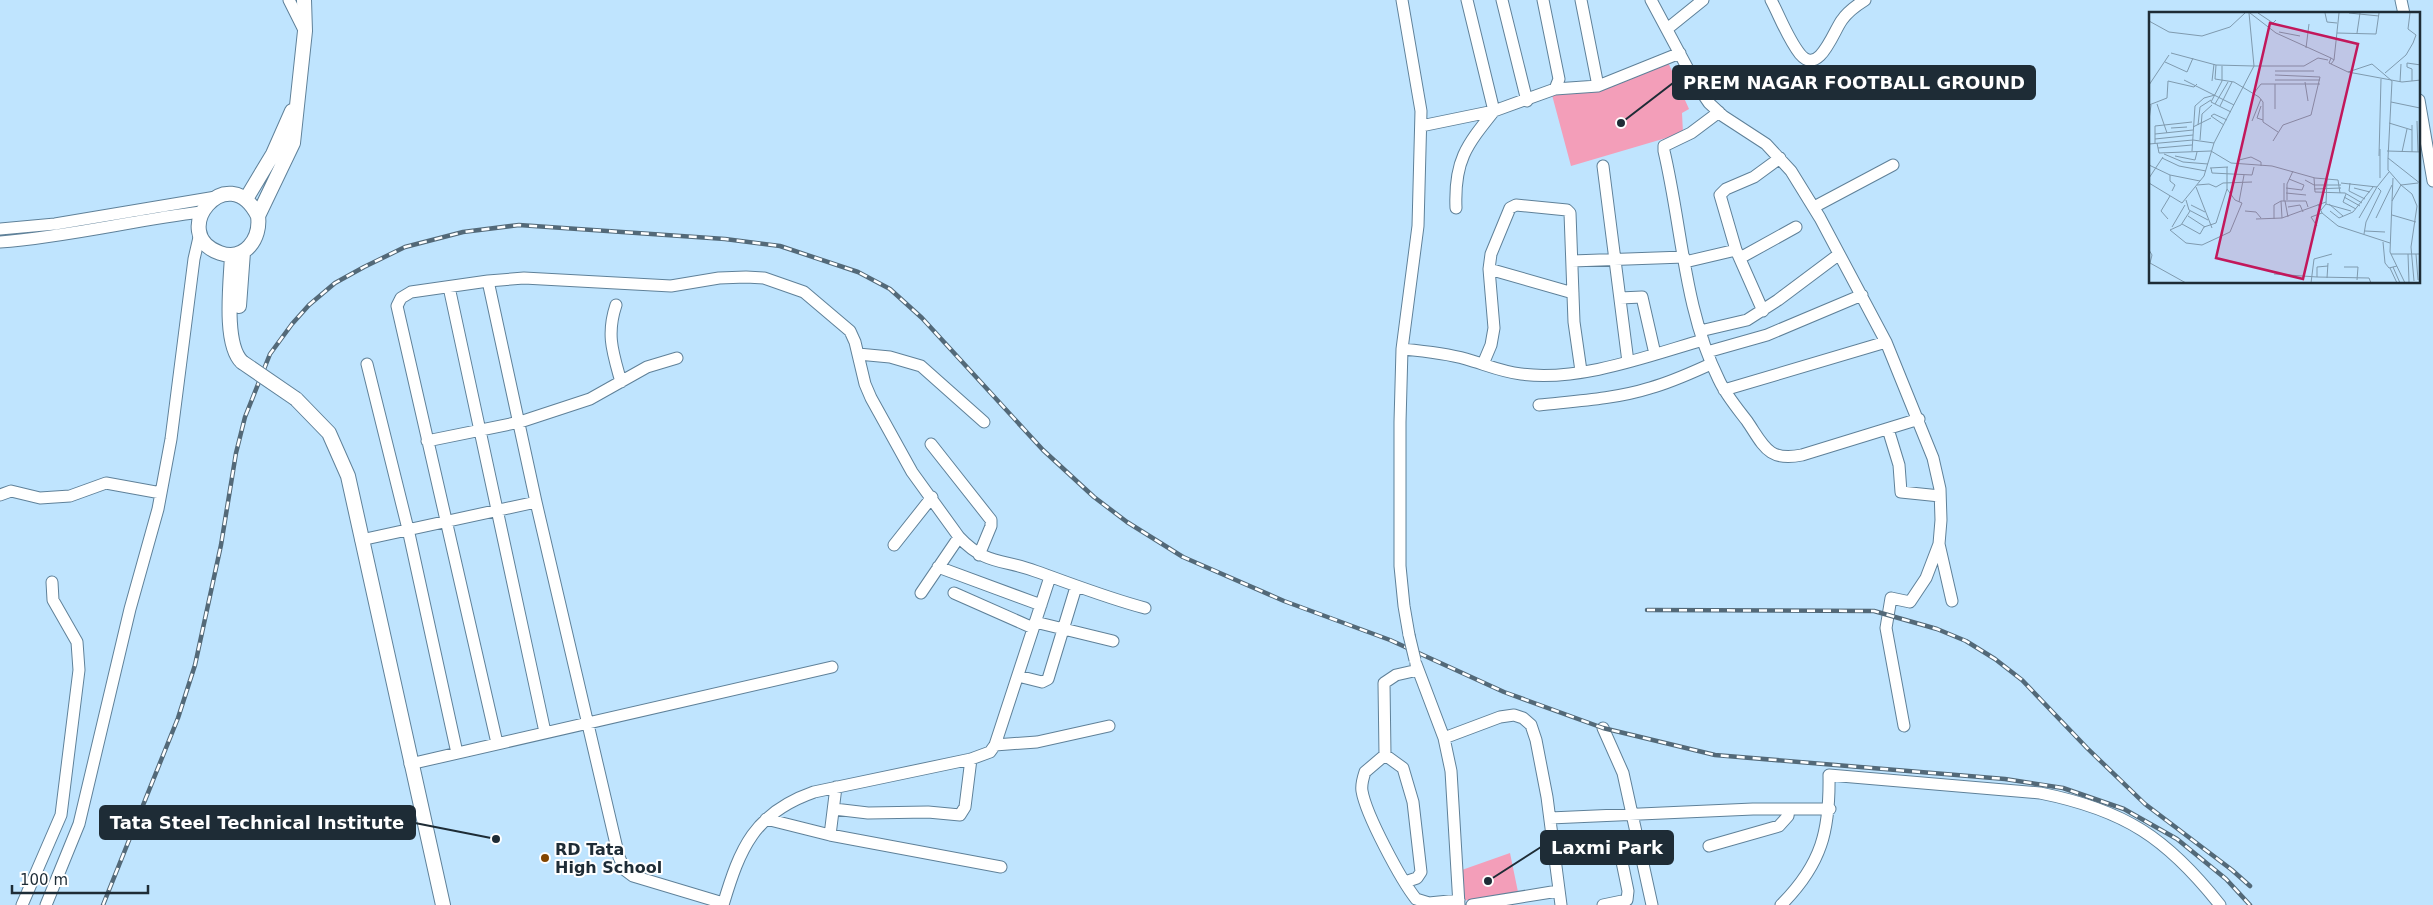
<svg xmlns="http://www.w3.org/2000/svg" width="2433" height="905" viewBox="0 0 2433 905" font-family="'DejaVu Sans',sans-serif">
<rect width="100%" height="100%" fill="#bfe4fe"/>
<path fill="#f39eb9" d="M1667 60 1689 109 1682 113 1683 133 1571 166 1552 95Z
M1510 853 1518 892 1462 901 1459 871Z"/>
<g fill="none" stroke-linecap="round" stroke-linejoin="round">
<g stroke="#5f8199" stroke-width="13">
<path id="minor" d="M289 0 304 30
M1402 0 1421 111 1418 226 1402 349 1400 422V566L1404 606 1409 635
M1502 0 1527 101
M1581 0 1598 86
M1651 0 1696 84 1709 103 1723 116 1766 144 1791 171 1820 218 1886 342 1933 458 1940 489 1941 520 1939 544 1952 601
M1771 0C1780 17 1788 39 1800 54 1819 77 1834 30 1842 20 1848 11 1857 5 1865 0
M2401 0 2404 14
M1667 29 1703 0
M1555 89 1598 86 1680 53
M2419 100 2433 181
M1719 112 1691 133 1664 146V151C1682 227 1684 310 1719 380 1726 395 1737 408 1747 421 1764 446 1768 462 1802 455L1919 419
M1421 126 1494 111 1555 89 1559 79 1543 0
M1603 166 1628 362
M1814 207 1893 165
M1456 208C1454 161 1466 146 1494 111L1467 0
M0 229 55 224 216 197
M0 242C68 237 134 220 201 212
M1740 258 1796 227
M1572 261 1684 257
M1685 262 1736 250
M1489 269 1573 293
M488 281 536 502 619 857 625 870 633 876 723 903
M449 287 545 732
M1620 298 1642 297 1655 354
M616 305C606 335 613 353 621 382
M1763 311 1736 250 1720 195 1726 189 1754 177 1780 158
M1700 331 1747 320 1778 300 1838 255
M1402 349C1423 351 1445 353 1466 359 1484 364 1502 372 1521 374 1579 382 1648 356 1703 340
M1707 352 1767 335 1862 295
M858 354 890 357 921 366 984 422
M367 364 408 529 457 753
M1483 364 1491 345 1494 328 1489 269 1491 254 1510 208 1516 205 1567 210 1570 213 1574 322 1581 371
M1724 390 1886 342
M1539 405C1576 401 1615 399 1650 388 1672 382 1691 373 1711 364
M1888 429 1899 465 1901 492 1940 496
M427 441 520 422 590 399 647 367 677 358
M931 444 991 520V526L979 555
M0 495 11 491 40 498 70 496 106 483 161 493
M361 540 536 502
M894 545 932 497
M938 567 1041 605
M921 593 959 537
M954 593 1033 628
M1035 622 1113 641
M1416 664 1444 738 1451 771 1459 905
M1418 670 1396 675 1384 683 1385 755 1365 772C1363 778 1361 785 1362 791 1366 815 1401 880 1416 899L1429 903 1459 900
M1018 676 1042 682 1048 679 1076 587
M1904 726 1886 628 1891 598 1910 602 1926 578 1939 544
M1603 728 1623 773 1652 905
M1444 738 1500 717 1514 715 1523 718 1531 725 1536 740 1547 797 1561 905
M497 743 397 306 401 298 411 292 488 281 524 278 671 286 719 278 746 277 764 278 804 292 850 331 855 342 865 384 871 398 912 472 959 537C985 565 1003 559 1035 571 1072 584 1107 598 1145 608
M995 745 1037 742 1109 726
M1385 755 1403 768 1413 802 1421 872 1417 878 1405 882
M410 764 832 667
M834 809 868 813 928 812 960 815 965 807 971 759
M1550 818 1753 809H1830
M766 819 830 835 1001 867
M830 835 836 787
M1709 846 1779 826 1788 816 1789 809
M22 905 61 815 79 670 77 642 53 600 52 582
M46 905 79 824 130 609 158 509 171 439 194 259 200 233
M723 905C740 848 754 813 814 792L971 759 990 752 995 745 1050 577
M1472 905 1558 891
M1603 905 1627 900 1628 891 1621 857 1625 853 1640 850
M1781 905C1822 864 1830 830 1829 775L2040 793C2125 810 2167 838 2220 905"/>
</g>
<g stroke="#5f8199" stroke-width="16">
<path id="tertiary" d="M246 199 273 154 292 111
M258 216C228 156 166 234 220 253 245 262 261 238 258 216L293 143 305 31 304 0
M232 255C231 281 223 344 242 362
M239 306 243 252
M296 399 329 433 348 476 443 905"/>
</g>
<use href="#minor" stroke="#fff" stroke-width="11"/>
<use href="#tertiary" stroke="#fff" stroke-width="14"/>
<g stroke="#536978" stroke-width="4.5">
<path id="rail" d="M1647 610 1874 611 1937 629 1966 641 1995 659 2022 680 2087 748 2145 804 2232 870 2250 886
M103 905 178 718 195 665 221 545 236 453 245 417 270 354 292 324 309 305 335 283 364 267 405 247 463 232 519 225 725 239 780 246 858 272 890 289 922 318 1043 450 1094 497 1127 522 1183 557 1284 601 1390 640 1504 692 1603 728 1715 755 2005 779 2063 788 2124 809 2177 839 2226 879 2250 905"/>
</g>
<use href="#rail" stroke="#fff" stroke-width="2.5" stroke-dasharray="8" stroke-linecap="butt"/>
<g stroke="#5f8199" stroke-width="13" stroke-linecap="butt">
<path id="minor-bridge" d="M1409 635 1415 660"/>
</g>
<g stroke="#5f8199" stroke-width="16" stroke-linecap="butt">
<path id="tertiary-bridge" d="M242 362 296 399"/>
</g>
<use href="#minor-bridge" stroke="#fff" stroke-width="11"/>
<use href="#tertiary-bridge" stroke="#fff" stroke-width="14"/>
</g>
<circle fill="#824500" stroke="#fff" stroke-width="2" cx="545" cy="858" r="5"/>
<g text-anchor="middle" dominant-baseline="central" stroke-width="4" stroke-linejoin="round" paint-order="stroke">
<g font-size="16" font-weight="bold" fill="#1e2c36" stroke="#fff" text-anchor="start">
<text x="555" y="849">RD Tata<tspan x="555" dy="18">High School</tspan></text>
</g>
</g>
<g transform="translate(2149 12)">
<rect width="271" height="271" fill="#bfe4fe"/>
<path fill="none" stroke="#7f9aae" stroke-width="1" d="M101 1 127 21 182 46M109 1 124 11 127 8M176 1 178 10 188 11M200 1 230 4M0 9 20 20 53 24 81 15 96 1M130 20 151 24M188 21 227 22 230 1M208 21 211 1M157 36 160 12M22 41 67 53 105 54 100 1M185 48 190 1M16 50 38 60 44 46M182 52 185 48 182 46 180 51 199 60 253 70 272 68M67 53 66 67 85 70 110 85 114 90V110L129 120M73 54V69L62 90 82 100M258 55 263 57V69M258 55V51L272 53M126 59H165M199 60 223 52 243 69 239 146 272 172M236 61 257 43 264 31 267 23 259 17 261 1M35 68 85 93M126 68H171M63 69 65 52M156 70 159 89M251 70 252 52M0 73 20 43M105 81 112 72H171M242 90 271 96M8 92 18 121M66 92 79 70M0 93 18 86 19 69 45 75 48 72M71 94 83 70M112 94 108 106 114 108M126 97V72M0 108 2 93M103 109 112 87M268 109 269 140M240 111 263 118M49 113 51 95 62 88M75 113 62 104 65 102 78 108M44 115 62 106M22 116 38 115M6 122 44 118M6 127 44 123M51 128 53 102 63 93M124 129 134 113 162 103 171 65 126 63M6 131V114L43 110M8 131 10 141 62 139 82 151 123 154 166 166 189 168 191 181M0 132 44 128 65 131 105 54H155L169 46 179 48M9 136 43 133M43 139 46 94 55 86 66 83M238 139 272 140M253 140 258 117M263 140V113M15 142 34 150 59 152M26 144 46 148 48 140M230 144 232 67M13 146 30 154 57 159M239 146V158L252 173 243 189 241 240 256 271M89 152 90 148 102 145 112 150V154M0 153 21 163 51 169M61 156 79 155M62 156 63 161 103 163 105 155M21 163V169L26 173 23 179M0 166 14 145M165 166 166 180 196 181 213 191M231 166V137M156 168 165 173H192M0 171 33 191 55 164 65 131M135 171V189M192 171 228 175 240 160M201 171 200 179 216 187M48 173 60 172 67 175 74 171 103 170M252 173 263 182 268 194 262 235 265 269M252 173 269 171M47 175 63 216M137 176 153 178 155 173 140 167M205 176 221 180M165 177 192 176M137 181 157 183M197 182 194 190 207 197M195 185 211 194M37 188 40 198 59 208M138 188V172L144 159M132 189 133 206M136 189 139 205M243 189 244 166M90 190 95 163M169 192 173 201 189 214 241 231M177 192 202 199M180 192 194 204M42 193 56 200M139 195 151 193 154 200M172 198 177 192 178 167M41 199 32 213 21 218 37 231 53 233 81 220 93 191 86 188 78 177V155M96 199 107 200 112 206M181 199 190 206 204 200 224 175M243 203 267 210M39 204 56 215M210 206 228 175M227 206 243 173M19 207 12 199 21 184M107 207 133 206 177 190M125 207V193L132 189H157L159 195M33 212 51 222 55 215 67 211 78 177M168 214 162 205 173 201M23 215 36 193M216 219 236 220M215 222 217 210 232 179 229 176M234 230 236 251 240 256 248 254M0 238 3 243 0 255M242 242H272M259 242 260 270M267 242 269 268M1 251 37 271M179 254 168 255V265L220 266 222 271M195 255H209L208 268M244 255 251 271M241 256 248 271M125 262 168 265M178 266 179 251M162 271 165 247 183 242"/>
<path fill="#c2185b" fill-opacity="0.15" stroke="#c2185b" stroke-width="2.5" d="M121 11 209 32 154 267 67 246Z"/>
<rect width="271" height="271" fill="none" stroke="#1e2c36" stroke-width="2.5"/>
</g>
<path fill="none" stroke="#1e2c36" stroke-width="2" d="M1621 123L1673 83M496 839L415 823M1488 881L1541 847"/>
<g fill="#1e2c36" stroke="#fff" stroke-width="2">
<circle cx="1621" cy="123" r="5"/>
<circle cx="496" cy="839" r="5"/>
<circle cx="1488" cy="881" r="5"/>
</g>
<g fill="#1e2c36" stroke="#1e2c36" stroke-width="2">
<rect x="1673" y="66" width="362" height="33" rx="5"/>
<rect x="100" y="806" width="315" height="33" rx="5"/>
<rect x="1541" y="831" width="132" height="33" rx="5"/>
</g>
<g font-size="18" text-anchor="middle" font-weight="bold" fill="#fff">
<text x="1854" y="89">PREM NAGAR FOOTBALL GROUND</text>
<text x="257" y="829">Tata Steel Technical Institute</text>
<text x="1607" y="854">Laxmi Park</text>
</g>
<path d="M12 885v8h136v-8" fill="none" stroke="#1e2c36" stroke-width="2.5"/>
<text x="20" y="885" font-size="15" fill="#1e2c36" stroke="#ffffff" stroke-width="4" paint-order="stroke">100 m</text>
</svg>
